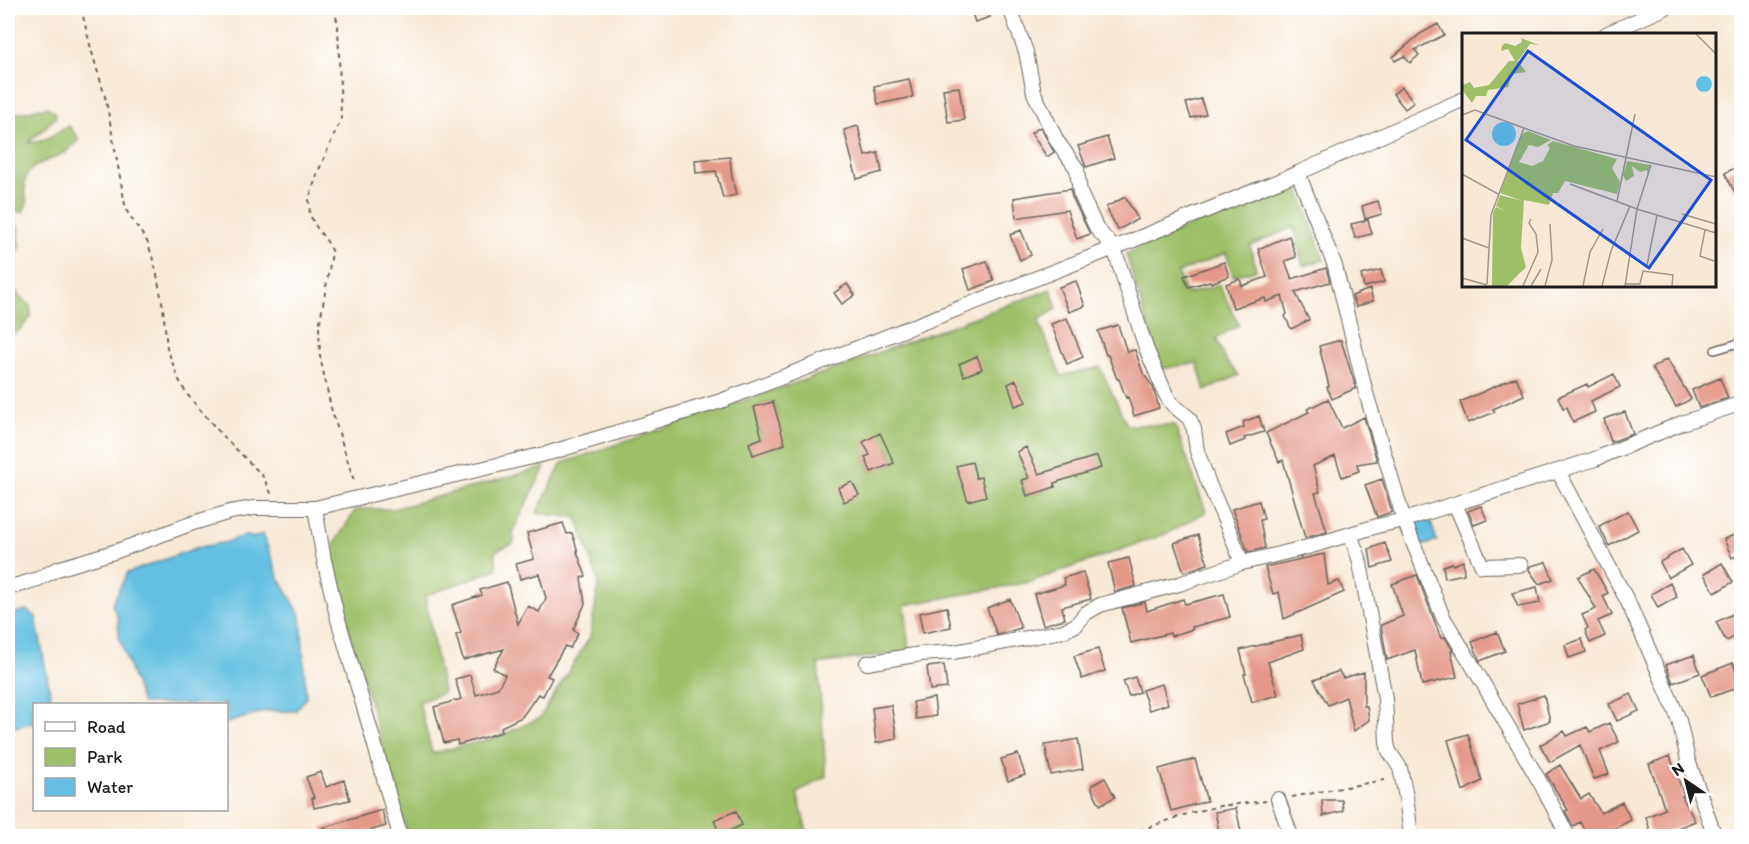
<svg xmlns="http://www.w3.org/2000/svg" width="1749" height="844" viewBox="0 0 1749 844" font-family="Itim,sans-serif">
<rect width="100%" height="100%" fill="#fff"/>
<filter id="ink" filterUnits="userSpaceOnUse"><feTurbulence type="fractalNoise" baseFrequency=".0167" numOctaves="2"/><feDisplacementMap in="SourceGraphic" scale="12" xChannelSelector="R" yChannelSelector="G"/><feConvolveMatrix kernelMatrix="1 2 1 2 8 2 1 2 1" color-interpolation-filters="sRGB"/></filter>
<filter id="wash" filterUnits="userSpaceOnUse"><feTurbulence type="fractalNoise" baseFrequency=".008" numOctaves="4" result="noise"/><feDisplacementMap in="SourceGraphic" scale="24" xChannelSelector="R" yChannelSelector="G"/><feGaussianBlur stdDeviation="1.35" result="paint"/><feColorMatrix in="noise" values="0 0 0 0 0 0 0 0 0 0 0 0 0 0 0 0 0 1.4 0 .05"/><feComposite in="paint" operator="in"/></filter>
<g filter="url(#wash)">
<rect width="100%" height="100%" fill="#f8e9d7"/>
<path fill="#9ebf68" stroke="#5d6e42" stroke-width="1.5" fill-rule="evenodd" d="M47 107 56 113 55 118 29 142C42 145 58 132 69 126L79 139C75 143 71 149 66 152 38 167 18 163 27 203L23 212 8 211V115Z
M1296 180 1324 260 1303 266 1294 227 1250 246 1256 270 1233 276 1226 253 1178 273 1187 294 1219 285 1239 325 1216 338 1226 361 1239 375 1205 391 1197 363 1161 369 1126 254Z
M8 225 18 226 20 247 12 261 11 279 17 294 30 305 31 316 21 329 8 338Z
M1051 289 1057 309 1038 320 1061 376 1100 367 1127 425H1175L1206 512 1168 533 1030 582 905 605 909 651 818 664 826 776 797 793 808 836H408L333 574 331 556 336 541 356 509H393L545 467 513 531 514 543 495 551 497 569 425 596 443 693 419 702 432 753 493 739 540 718 590 637 599 583 577 518 537 513 562 463 807 379ZM773 402 780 428 761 434 754 407ZM780 432 785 444 753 454 750 443ZM888 448 894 463 871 472 865 457ZM1049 471 1055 487 1027 496 1022 480Z"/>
<path fill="#64c0e2" stroke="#406e7f" stroke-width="1.5" d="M1429 517 1437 541 1421 546 1413 522Z
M263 534 278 576 301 616 306 698 295 711H265L227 723 226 704H142L119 637 118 618 112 604 127 573 196 548 227 542 245 535 253 538Z
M26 610 36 617 52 704H34V722L8 729V615Z"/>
<g id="blocks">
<path fill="#e49889" d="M979 8H987L990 17 975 22 971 10Z
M1438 24 1444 35 1415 50 1419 55 1410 63 1404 56 1395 61 1393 57 1420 34Z
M909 79 913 97 878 104 874 86Z
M959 87 964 120 948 122 943 89Z
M1402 87 1414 102 1405 109 1393 94Z
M1201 99 1206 114 1191 118 1186 103Z
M858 126 865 156 878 153 882 172 857 179 844 130Z
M1040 127 1054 152 1047 157 1031 133Z
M1107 137 1114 158 1086 167 1078 146Z
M730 157 732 177 736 195 723 198 716 171 696 173 695 160Z
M1742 164V187L1734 191 1725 173Z
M1070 189 1072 197 1090 234 1077 239 1067 210 1016 218 1014 198Z
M1125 197 1138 219 1118 230 1106 207Z
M1378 201 1382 214 1365 219 1362 206Z
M1368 220 1372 234 1355 238 1351 224Z
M1021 230 1031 255 1020 260 1010 235Z
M1289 236 1296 257 1285 261 1292 279 1326 268 1330 282 1295 292 1309 320 1291 329 1285 316 1287 314 1282 296 1266 302 1265 298 1233 308 1226 284 1240 279 1242 286 1267 277 1258 249Z
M987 261 994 281 970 290 963 269Z
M1224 262 1229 276 1211 283 1210 281 1188 287 1184 276Z
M1381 270 1384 282 1364 287 1361 275Z
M1076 281 1085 306 1069 312 1059 287Z
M847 284 855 295 842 304 834 293Z
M1370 289 1373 301 1356 307 1352 296Z
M1067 318 1083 357 1067 364 1051 324Z
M1118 325 1127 352 1135 350 1143 373 1153 387 1159 408 1134 416 1128 397 1126 398 1119 379H1117L1108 355H1106L1098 331Z
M1341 340 1356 388 1332 399 1327 387 1329 386 1319 346Z
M977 356 982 369 964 376 959 364Z
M1667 359 1691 399 1676 407 1652 368Z
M1614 374 1620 387 1591 401 1595 412 1573 422 1567 407 1563 408 1558 397 1587 384 1588 387Z
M1516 377 1524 395 1493 409 1495 412 1468 423 1460 402Z
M1720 378 1728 398 1699 408 1692 390Z
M1016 380 1026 402 1015 406 1008 384Z
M1328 399 1342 428 1364 417 1377 461 1357 464 1359 471 1342 477 1335 456 1313 466 1320 492 1315 493 1327 532 1305 538 1283 460 1279 462 1266 433 1309 412 1307 409Z
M773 402 785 444 753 455 749 443 762 438 754 407Z
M1625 412 1633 434 1611 442 1604 419Z
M1259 416 1264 432 1244 438 1245 440 1230 446 1226 434 1244 427 1243 422Z
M880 433 894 463 871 472 865 457 870 455 863 442Z
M1026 447 1039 474 1097 456 1101 468 1054 483 1055 487 1027 496 1022 480 1029 478 1017 452Z
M972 462 976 478 981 477 986 496 968 501 956 466Z
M1382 479 1392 512 1377 517 1365 485Z
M852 482 859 495 844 502 838 488Z
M1259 501 1264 519 1260 520 1265 548 1248 552 1232 509Z
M1481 506 1487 520 1474 525 1468 511Z
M1628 511 1638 530 1609 546 1599 526Z
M563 523 567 534 572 533 578 552H577L586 576 581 578 585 604 573 630 578 633 570 648 565 646 547 676 552 678 543 696 538 694 522 717 501 727 502 732 458 745 457 740 444 743 434 707 461 699 455 679 470 675 476 695 498 688 505 675 493 668 504 649 463 660 456 635 461 633 452 605 482 595 480 590 507 582 518 624 528 606 539 612 546 598 539 574 520 579 516 564 534 559 527 533Z
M1742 532V553L1732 558 1724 539Z
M1198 535 1208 564 1184 572 1174 543Z
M1385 543 1392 562 1372 568 1369 549Z
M1682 549 1691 565 1668 578 1660 562Z
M1324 554 1328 585 1339 581 1344 592 1284 619 1279 592 1273 594 1265 567Z
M1129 558 1136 586 1115 592 1108 563Z
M1463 561 1464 574 1445 578 1443 566 1452 563 1453 565Z
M1546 562 1553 579 1539 584 1529 570 1530 566Z
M1722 563 1733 582 1715 593 1704 574Z
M1594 569 1608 593 1603 596 1612 615 1598 621 1605 636 1590 643 1585 630 1588 628 1582 615 1596 609 1578 577Z
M1083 572 1091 599 1062 607 1065 619 1043 625 1034 594 1065 585 1063 578Z
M1417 575 1441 638 1445 637 1453 651H1451L1457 677 1422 685 1415 650 1387 660 1381 625 1403 616 1392 584Z
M1670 583 1677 597 1658 608 1651 594Z
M1537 587 1540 603 1518 607 1512 593Z
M1224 594 1230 617 1192 627 1193 629 1171 636 1170 633 1131 643 1122 608 1145 602 1147 611 1183 599 1185 604Z
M1010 599 1021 628 997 635 987 608Z
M947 607 951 627 923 633 919 613Z
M1735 613 1742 627V634L1726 641 1716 622Z
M1497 632 1505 651 1480 661 1472 642Z
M1301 635 1304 649 1268 662 1278 695 1252 702 1244 674H1246L1240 650Z
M1582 639 1586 652 1569 658 1565 645Z
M1098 649 1105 671 1082 679 1074 656Z
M1694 655 1700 673 1673 683 1666 665Z
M1733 663 1742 686 1711 697 1702 675Z
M944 665 947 688 930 690 927 667Z
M1339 671 1343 678 1364 672V706H1367L1369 720 1354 731 1346 697 1328 705 1314 680Z
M1135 677 1140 692 1129 696 1123 681Z
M1162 684 1168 704 1149 710 1142 690Z
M1631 694 1639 711 1617 721 1609 704Z
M1544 695 1550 721 1524 730 1517 704Z
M934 698 936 716 916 719 913 702Z
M891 705 897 739 876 743 872 708Z
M1609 723 1619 742 1600 751 1609 774 1594 779 1580 745 1550 762 1540 745 1564 731 1567 736 1587 727 1590 732Z
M1468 734 1482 781 1463 791 1448 740Z
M1078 739 1083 769 1051 775 1045 745Z
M1018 754 1025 775 1008 781 1001 759Z
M1670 756 1684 796H1682L1695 821 1656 837H1652L1646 817 1665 809 1649 764Z
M1195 759 1207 801 1171 811 1159 769Z
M1560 765 1581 799 1589 794 1601 813 1622 802 1631 820 1599 837H1588L1580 822 1573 826 1565 811 1568 810 1546 774Z
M321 772 326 787 344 780 350 800 314 808 312 798H314L306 777Z
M1105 778 1115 797 1100 805 1092 789V785Z
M1322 800H1342L1343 811 1323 816Z
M1236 808 1241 832 1220 836 1215 812Z
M382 810 386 826 347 837H325L322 828Z
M736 811 742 825 720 835 714 820Z"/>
</g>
</g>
<g filter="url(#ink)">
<use href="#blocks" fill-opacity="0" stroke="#69645d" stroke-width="1.5"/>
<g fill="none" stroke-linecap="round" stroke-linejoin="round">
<g stroke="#69645d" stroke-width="10">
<path id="service" d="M1715 350 1742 342"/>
</g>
<g stroke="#69645d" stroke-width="16">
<path id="minor" d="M1010 8 1026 52 1034 93 1057 141 1077 169 1080 193 1097 229 1114 248 1146 348 1166 395 1173 405 1189 418 1194 429 1197 451 1209 484 1230 532 1242 563
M1606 34 1665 8
M1558 471 1628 602 1663 682 1679 720 1688 760 1714 834
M1455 504 1482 566 1521 565
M1350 534 1359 558 1385 698 1387 743 1389 751 1400 768 1406 797 1411 836
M8 588 38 579 57 569 117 551 193 523 230 512 254 508H315
M867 663 921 654 954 652 1063 631 1076 625 1086 613 1100 605 1179 584 1242 563 1308 547 1377 526 1404 520 1366 393 1335 266 1298 173
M1278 799 1291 836
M400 836 370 728 337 616 324 560 315 508 549 453 721 401 1114 248 1298 173 1464 99
M1568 836 1541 784 1480 678 1443 617 1404 520 1595 459 1682 423 1742 403"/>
</g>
<path stroke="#69645d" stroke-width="2" stroke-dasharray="4.5 4.5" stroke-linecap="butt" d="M81 8 91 49 106 100 126 210 148 243 156 270 163 307 167 348 178 378 186 393 221 434 262 475 272 495
M334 8 338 25 341 119 318 172 309 199 310 215 317 228 328 243 332 253 319 327 320 356 331 408 355 484
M1292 797 1389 779
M1123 836 1190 813 1220 806 1266 801"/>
<use href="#service" stroke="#fff" stroke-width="7"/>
<use href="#minor" stroke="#fff" stroke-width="14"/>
</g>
</g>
<g transform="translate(1462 33)">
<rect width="254" height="254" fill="#f8e9d7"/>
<path d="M59 5 77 12 68 11 56 28 64 39 50 41 46 54 26 57 24 63H14L10 70 1 58V52L8 49 12 55 27 52 47 28H53L46 16 39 18 40 13 43 10 53 13 60 9ZM66 98 89 107 76 114 67 112 57 129 70 133 81 128 88 115 85 112 91 108 155 126 150 135 158 149 155 161 103 148 96 160H91L87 172 62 167 59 215 64 234 45 253H30L31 180 34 174 43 178 34 173 38 162 61 168 38 160 60 101ZM165 128 189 132 186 143 185 137 178 139 170 133 172 143 164 148 161 142Z" fill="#9ebf68"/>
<path d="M234 51a8 8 0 1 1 16 0a8 8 0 1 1-16 0ZM30 101a12 12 0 1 1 24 0a12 12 0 1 1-24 0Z" fill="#64c0e2"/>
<path fill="none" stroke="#a0978c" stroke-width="1.5" d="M234 1 254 21M0 82 13 77 62 95M0 141 36 161M108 151 175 176 189 132M155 168 173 81M220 181 254 191M243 197 238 223 252 228M0 205 27 215M185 232 195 182M0 245 25 252M25 251 29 182 62 95 112 113 254 144M164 251H178L181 238 211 242 210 253M61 253 76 219 74 201 67 190 69 186M69 253 79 236M83 253 90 227 88 191M121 253 128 219 141 196M140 253 149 218 168 173M163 253 175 176 254 200"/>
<path fill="#1d4ed8" fill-opacity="0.15" stroke="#1d4ed8" stroke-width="3" d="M66 18 249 147 187 235 4 107Z"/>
<rect width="254" height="254" fill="none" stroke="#1c1c1c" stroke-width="3"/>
</g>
<rect width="1749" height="844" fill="none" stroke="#fff" stroke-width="30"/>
<rect x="33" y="703" width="195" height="108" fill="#ffffff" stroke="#a4a4a4" stroke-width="1.5"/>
<rect x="45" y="722" width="30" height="9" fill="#ffffff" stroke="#a4a4a4" stroke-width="1.5"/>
<text x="87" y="733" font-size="18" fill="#1c1c1c">Road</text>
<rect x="45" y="748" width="30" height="18" fill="#9ebf68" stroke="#a4a4a4" stroke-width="1.5"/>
<text x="87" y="763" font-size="18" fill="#1c1c1c">Park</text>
<rect x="45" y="778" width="30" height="18" fill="#64c0e2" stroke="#a4a4a4" stroke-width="1.5"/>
<text x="87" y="793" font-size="18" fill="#1c1c1c">Water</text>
<g transform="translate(1686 781) rotate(325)" stroke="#ffffff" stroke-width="4.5" paint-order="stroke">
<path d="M0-4.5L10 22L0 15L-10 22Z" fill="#1c1c1c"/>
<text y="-9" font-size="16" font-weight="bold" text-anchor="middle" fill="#1c1c1c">N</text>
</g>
</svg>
